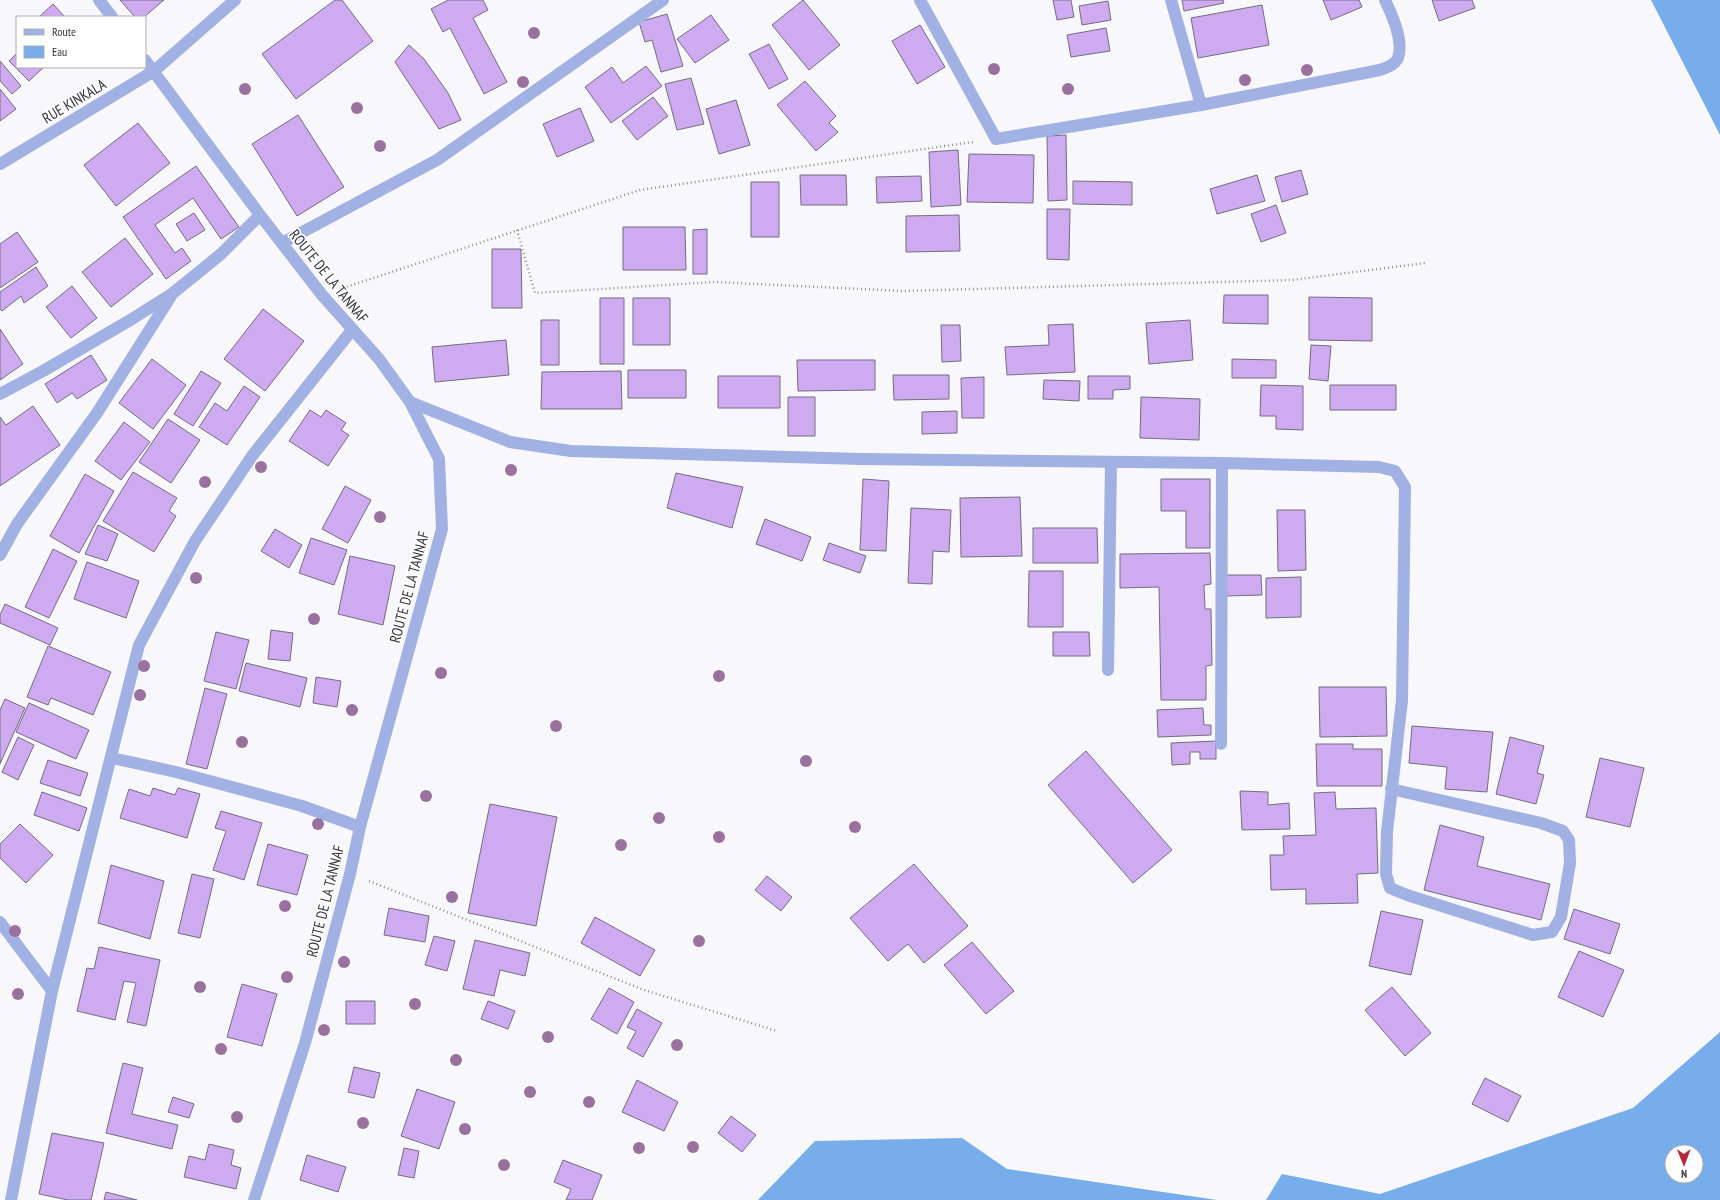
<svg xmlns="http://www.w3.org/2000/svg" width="1720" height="1200" viewBox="0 0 1720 1200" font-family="'PT Sans Narrow',sans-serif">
<rect width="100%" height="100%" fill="#f7f7fc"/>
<path fill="#77adea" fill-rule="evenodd" d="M1651 0H1720V135Z
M1720 1032V1200H1266L1282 1174 1380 1194 1633 1108ZM1672 1152H1696V1176H1672Z
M962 1138 1007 1169 1217 1200H758L815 1141Z"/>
<path fill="#ceaaf1" stroke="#756c7f" d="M120 0H164L144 17H135Z
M335 0H342L373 41 296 99 262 54Z
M448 0H483L488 10 473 18 507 82 484 94 450 28 443 32 431 9Z
M803 0 840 45 809 70 772 25Z
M1053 0H1071L1074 17 1057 20Z
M1182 0H1223L1224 3 1184 11Z
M1323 0H1359L1362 7 1331 20Z
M1432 0H1472L1475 8 1439 21Z
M1108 1 1111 20 1082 25 1079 6Z
M53 4 65 17H39Z
M1262 5 1269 45 1198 58 1191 18Z
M667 14 683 66 661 72 652 40 645 42 639 22Z
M711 15 729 40 695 63 677 39Z
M920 25 945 67 917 84 892 41Z
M1106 28 1110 51 1071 57 1067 35Z
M769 44 788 79 769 89 749 54Z
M409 45 424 59 448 93 461 120 439 129 395 62Z
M17 53V67H44L29 81 9 61Z
M0 61 21 86 12 94 0 81Z
M646 66 662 86 611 123 585 87 612 67 623 83Z
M691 78 704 124 677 130 665 84Z
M805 81 836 116 829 123 838 132 816 151 777 105Z
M0 89 16 109 0 121Z
M653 97 668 116 637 140 622 121Z
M736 100 750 145 719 154 706 109Z
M580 108 594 141 557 157 543 124Z
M298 115 344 187 297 216 252 144Z
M138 123 170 163 116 206 84 165Z
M1066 135 1067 200 1048 201 1047 136Z
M958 150 961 205 931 207 929 152Z
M969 154 1034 155 1033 203 967 202Z
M196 166 239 227 221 239 193 198 155 225 175 253 182 248 191 261 166 279 123 217Z
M1301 170 1308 194 1282 202 1275 177Z
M800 175H846L847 205H801Z
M1257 175 1265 201 1217 214 1210 189Z
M921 176 922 201 877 203 876 177Z
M1073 181 1132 182V205L1073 204Z
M751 182H779V237H751Z
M1276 205 1286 233 1261 242 1251 214Z
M1047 209H1070L1069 260 1047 259Z
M194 213 205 230 187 241 176 224Z
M959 215 960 251 906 252V216Z
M623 227H685L686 270H623Z
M707 229V274H693V230Z
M17 232 38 262 0 288V244Z
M125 238 153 274 111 307 82 272Z
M492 249H521L522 308H492Z
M36 267 48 286 24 303 21 296 2 311 0 309V292Z
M72 286 97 318 71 338 46 307Z
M1224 295H1268V324L1223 323Z
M1309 297 1372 298V341L1309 340Z
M600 298H624V364H600Z
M633 298H670V345H633Z
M263 309 304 341 265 391 224 359Z
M541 320H559V365H541Z
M1190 320 1193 360 1149 364 1146 323Z
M1073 324 1075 372 1007 375 1005 347 1049 345 1048 325Z
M941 325H960L961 361 942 362Z
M0 329 23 364 0 380Z
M506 340 509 375 435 382 432 347Z
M1311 345 1331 346 1328 381 1309 379Z
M91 355 107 380 77 399 72 393 57 403 45 384Z
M152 359 186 385 153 429 119 403Z
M1232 359 1276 360V378H1232Z
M797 360H875V390L798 391Z
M628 370H686V398H628Z
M201 371 221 383 193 426 174 414Z
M621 371 622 409H541L542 372Z
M893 375H949V399L894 400Z
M718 376H780V408H718Z
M1088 376H1130V389L1113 390V399H1088Z
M984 377V418H962L961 378Z
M1044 380 1080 381 1079 401 1043 399Z
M1261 385 1303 386V430L1276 429V416H1260Z
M1330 385H1396V410H1330Z
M244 386 260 397 227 445 199 427 215 403 227 411Z
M788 397H815V436H788Z
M1141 397 1200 399 1199 440 1140 438Z
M33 406 60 445 0 486V417L6 425Z
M310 410 321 417 326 410 346 423 341 430 349 435 328 466 289 441Z
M957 411V433L922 434V412Z
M168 419 200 440 171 483 139 462Z
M124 422 150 442 121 480 95 461Z
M133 472 177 498 169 511 176 516 154 552 103 521Z
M676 473 743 487 732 528 667 508Z
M85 474 114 491 79 553 50 536Z
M863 479 889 481 886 551 860 550Z
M1161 479H1210V548H1186V511H1161Z
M345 486 371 500 348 543 322 529Z
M1020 497 1022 556 961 557 960 498Z
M911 508 951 510 949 552 933 551 932 584 908 583Z
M1277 510H1305L1306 570 1278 571Z
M765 519 811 537 802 561 756 544Z
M98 525 118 534 107 561 85 554Z
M1033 528H1097L1098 563H1033Z
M275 529 302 545 289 568 261 551Z
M311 538 347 550 334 585 299 573Z
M829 543 866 556 860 573 823 560Z
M53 549 77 561 49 618 25 607Z
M1210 553 1211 584 1204 585 1205 609H1211L1212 665 1206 666V700H1161L1159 587 1120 588V554Z
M350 556 395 566 383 625 338 614Z
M87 562 139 581 126 618 74 599Z
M1029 571H1063V627H1028Z
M1226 575H1261L1262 595 1226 596Z
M1301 577V617L1266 618V578Z
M5 604 58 628 50 645 0 623V615Z
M271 630 293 633 290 661 268 659Z
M216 632 249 640 236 689 204 681Z
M1053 632H1089L1090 656H1053Z
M48 646 111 672 93 715 51 698 48 705 27 697Z
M246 663 307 678 300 707 239 691Z
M316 677 341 681 337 707 313 703Z
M1319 687H1386L1387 736 1320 737Z
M205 688 227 694 207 769 186 764Z
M5 699 25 708 0 764V710Z
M29 703 89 730 76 759 16 732Z
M1203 708 1204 725H1211V735L1158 737 1157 710Z
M1412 726 1493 732 1487 792 1445 789 1447 767 1409 763Z
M18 737 34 745 18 780 2 772Z
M1510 737 1544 746 1537 773 1544 775 1536 804 1496 794Z
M1216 741V759H1200V752H1190V764L1172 765 1171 743Z
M1316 744H1353V749H1382V786H1317Z
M1086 751 1172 850 1133 883 1048 785Z
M1600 758 1644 768 1630 827 1586 817Z
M48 760 88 773 80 796 40 783Z
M153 788 175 795 178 788 200 794 187 838 120 818 129 789 150 796Z
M1240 791 1268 792V805L1289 803 1290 829 1242 830Z
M42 792 87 808 79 831 34 815Z
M1335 792 1336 809 1376 808 1378 873 1357 874 1358 903 1306 904V889L1271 890 1270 855H1284L1283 836 1316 835 1314 793Z
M490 804 557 817 536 926 468 913Z
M221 811 262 823 244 880 213 870 226 831 215 828Z
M20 824 53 855 26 883 0 858V844Z
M1440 825 1484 837 1477 866 1550 884 1541 920 1424 890Z
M268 844 308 855 297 895 257 885Z
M914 864 968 926 924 963 908 944 888 961 850 918Z
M111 865 164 881 150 939 98 923Z
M192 874 214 879 200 938 178 933Z
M767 876 792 897 781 911 755 890Z
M389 908 429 916 425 942 384 935Z
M1574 909 1620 924 1610 954 1564 939Z
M1381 911 1423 920 1411 975 1369 966Z
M595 917 655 950 640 976 581 943Z
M434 936 455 941 447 971 425 965Z
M475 940 530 953 525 976 500 970 494 996 463 989Z
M972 942 1014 991 986 1014 944 965Z
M99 947 160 960 146 1026 127 1022 136 983 124 981 115 1020 77 1011 87 968 94 969Z
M1579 951 1624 970 1603 1017 1558 997Z
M242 984 277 994 262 1046 227 1037Z
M1392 987 1431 1033 1405 1056 1365 1010Z
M609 988 634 1002 617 1034 591 1019Z
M346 1001H375V1024H346Z
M488 1001 515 1011 508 1029 481 1019Z
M637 1009 662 1023 643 1057 627 1048 636 1031 627 1027Z
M123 1063 143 1068 132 1114 178 1125 172 1149 106 1133Z
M354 1067 380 1073 374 1098 348 1092Z
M1485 1078 1521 1096 1508 1122 1472 1104Z
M637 1080 678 1102 664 1131 622 1112Z
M417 1089 455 1102 439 1149 401 1136Z
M173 1097 194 1104 189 1118 168 1112Z
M731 1116 756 1135 742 1152 718 1133Z
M52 1133 104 1143 91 1200H68L39 1194Z
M209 1144 234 1150 231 1165 241 1168 236 1189 184 1177 189 1156 205 1160Z
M404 1148 419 1151 414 1178 398 1175Z
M307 1155 346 1167 338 1192 300 1180Z
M563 1160 602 1175 592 1200H566L571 1189 554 1182Z
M106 1192 137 1200H104Z"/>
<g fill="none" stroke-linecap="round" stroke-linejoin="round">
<path stroke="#919097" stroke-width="2.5" stroke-dasharray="1 3" stroke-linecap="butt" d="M517 230 535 293 715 282 903 291 1292 280 1425 263
M343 288 640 190 973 142
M369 881 644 990 777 1031"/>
<path stroke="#a1b1e3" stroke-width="12" d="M99 0 112 17
M920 0 996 139 1201 105 1380 70C1386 68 1395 65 1398 58 1404 41 1392 15 1385 0
M1171 0 1201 105
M145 60 260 215 322 295 379 359 410 402 439 459 442 529 360 827 350 874 305 1043 254 1200
M0 164 154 71 235 0
M282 243 437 160 663 0
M0 394 43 371 132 319 173 293 221 254 260 215
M410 402 510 442 571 451 861 459 1222 463 1379 467 1395 471 1405 487 1402 700 1387 832 1386 874 1390 888 1407 895 1533 935 1552 932 1561 917 1570 863 1569 840 1563 831 1541 823 1391 789
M0 555 17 524 97 413 171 296
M1108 670 1111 462
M1221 744 1222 463
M112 758 176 772 302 806 360 827
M0 922 52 991 11 1200
M52 991 139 645 195 541 252 456 352 330"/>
</g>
<g fill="#9a719e">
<circle cx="534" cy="33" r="6"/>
<circle cx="994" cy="69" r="6"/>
<circle cx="1307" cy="70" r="6"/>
<circle cx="1245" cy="80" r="6"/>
<circle cx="523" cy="82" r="6"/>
<circle cx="245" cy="89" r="6"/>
<circle cx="1068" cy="89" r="6"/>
<circle cx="357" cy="108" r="6"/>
<circle cx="380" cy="146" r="6"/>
<circle cx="261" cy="467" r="6"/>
<circle cx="511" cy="470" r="6"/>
<circle cx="205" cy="482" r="6"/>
<circle cx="380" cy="517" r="6"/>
<circle cx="196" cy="578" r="6"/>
<circle cx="314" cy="619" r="6"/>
<circle cx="144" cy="666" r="6"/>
<circle cx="441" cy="673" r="6"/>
<circle cx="719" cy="676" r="6"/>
<circle cx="140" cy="695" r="6"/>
<circle cx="352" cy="710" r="6"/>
<circle cx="556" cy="726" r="6"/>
<circle cx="242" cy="742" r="6"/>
<circle cx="806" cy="761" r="6"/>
<circle cx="426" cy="796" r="6"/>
<circle cx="659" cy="818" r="6"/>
<circle cx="318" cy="824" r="6"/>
<circle cx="855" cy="827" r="6"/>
<circle cx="719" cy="837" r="6"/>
<circle cx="621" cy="845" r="6"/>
<circle cx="452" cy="897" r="6"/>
<circle cx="285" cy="906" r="6"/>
<circle cx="15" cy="931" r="6"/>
<circle cx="699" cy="941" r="6"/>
<circle cx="344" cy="962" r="6"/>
<circle cx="287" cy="977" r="6"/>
<circle cx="200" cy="987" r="6"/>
<circle cx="18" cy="994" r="6"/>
<circle cx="415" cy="1004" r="6"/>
<circle cx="324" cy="1030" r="6"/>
<circle cx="548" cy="1037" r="6"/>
<circle cx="677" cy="1045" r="6"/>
<circle cx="221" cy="1049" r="6"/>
<circle cx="456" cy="1060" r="6"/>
<circle cx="530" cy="1092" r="6"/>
<circle cx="589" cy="1102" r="6"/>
<circle cx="237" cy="1117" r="6"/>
<circle cx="363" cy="1123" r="6"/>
<circle cx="465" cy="1129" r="6"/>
<circle cx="693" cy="1147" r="6"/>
<circle cx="639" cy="1148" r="6"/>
<circle cx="504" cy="1165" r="6"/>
</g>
<g text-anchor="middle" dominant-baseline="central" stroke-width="3.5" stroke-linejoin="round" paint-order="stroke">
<g font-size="15" fill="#33323b" stroke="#fff">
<text transform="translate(74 101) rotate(-31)">RUE KINKALA</text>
<text transform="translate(329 276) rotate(51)">ROUTE DE LA TANNAF</text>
<text transform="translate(409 587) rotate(-75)">ROUTE DE LA TANNAF</text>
<text transform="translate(325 901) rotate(-76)">ROUTE DE LA TANNAF</text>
</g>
</g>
<rect x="16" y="16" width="130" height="52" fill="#ffffff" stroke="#adadb1"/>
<rect x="24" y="29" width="20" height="6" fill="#a1b1e3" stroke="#adadb1"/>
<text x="52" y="36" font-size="12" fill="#33323b">Route</text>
<rect x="24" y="46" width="20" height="12" fill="#77adea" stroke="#adadb1"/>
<text x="52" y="56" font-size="12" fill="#33323b">Eau</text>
<g transform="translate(1684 1164) rotate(179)"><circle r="19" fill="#ffffff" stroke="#adadb1"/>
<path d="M0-3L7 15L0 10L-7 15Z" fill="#b72536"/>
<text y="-6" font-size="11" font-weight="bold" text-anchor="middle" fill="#33323b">N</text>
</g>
</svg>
